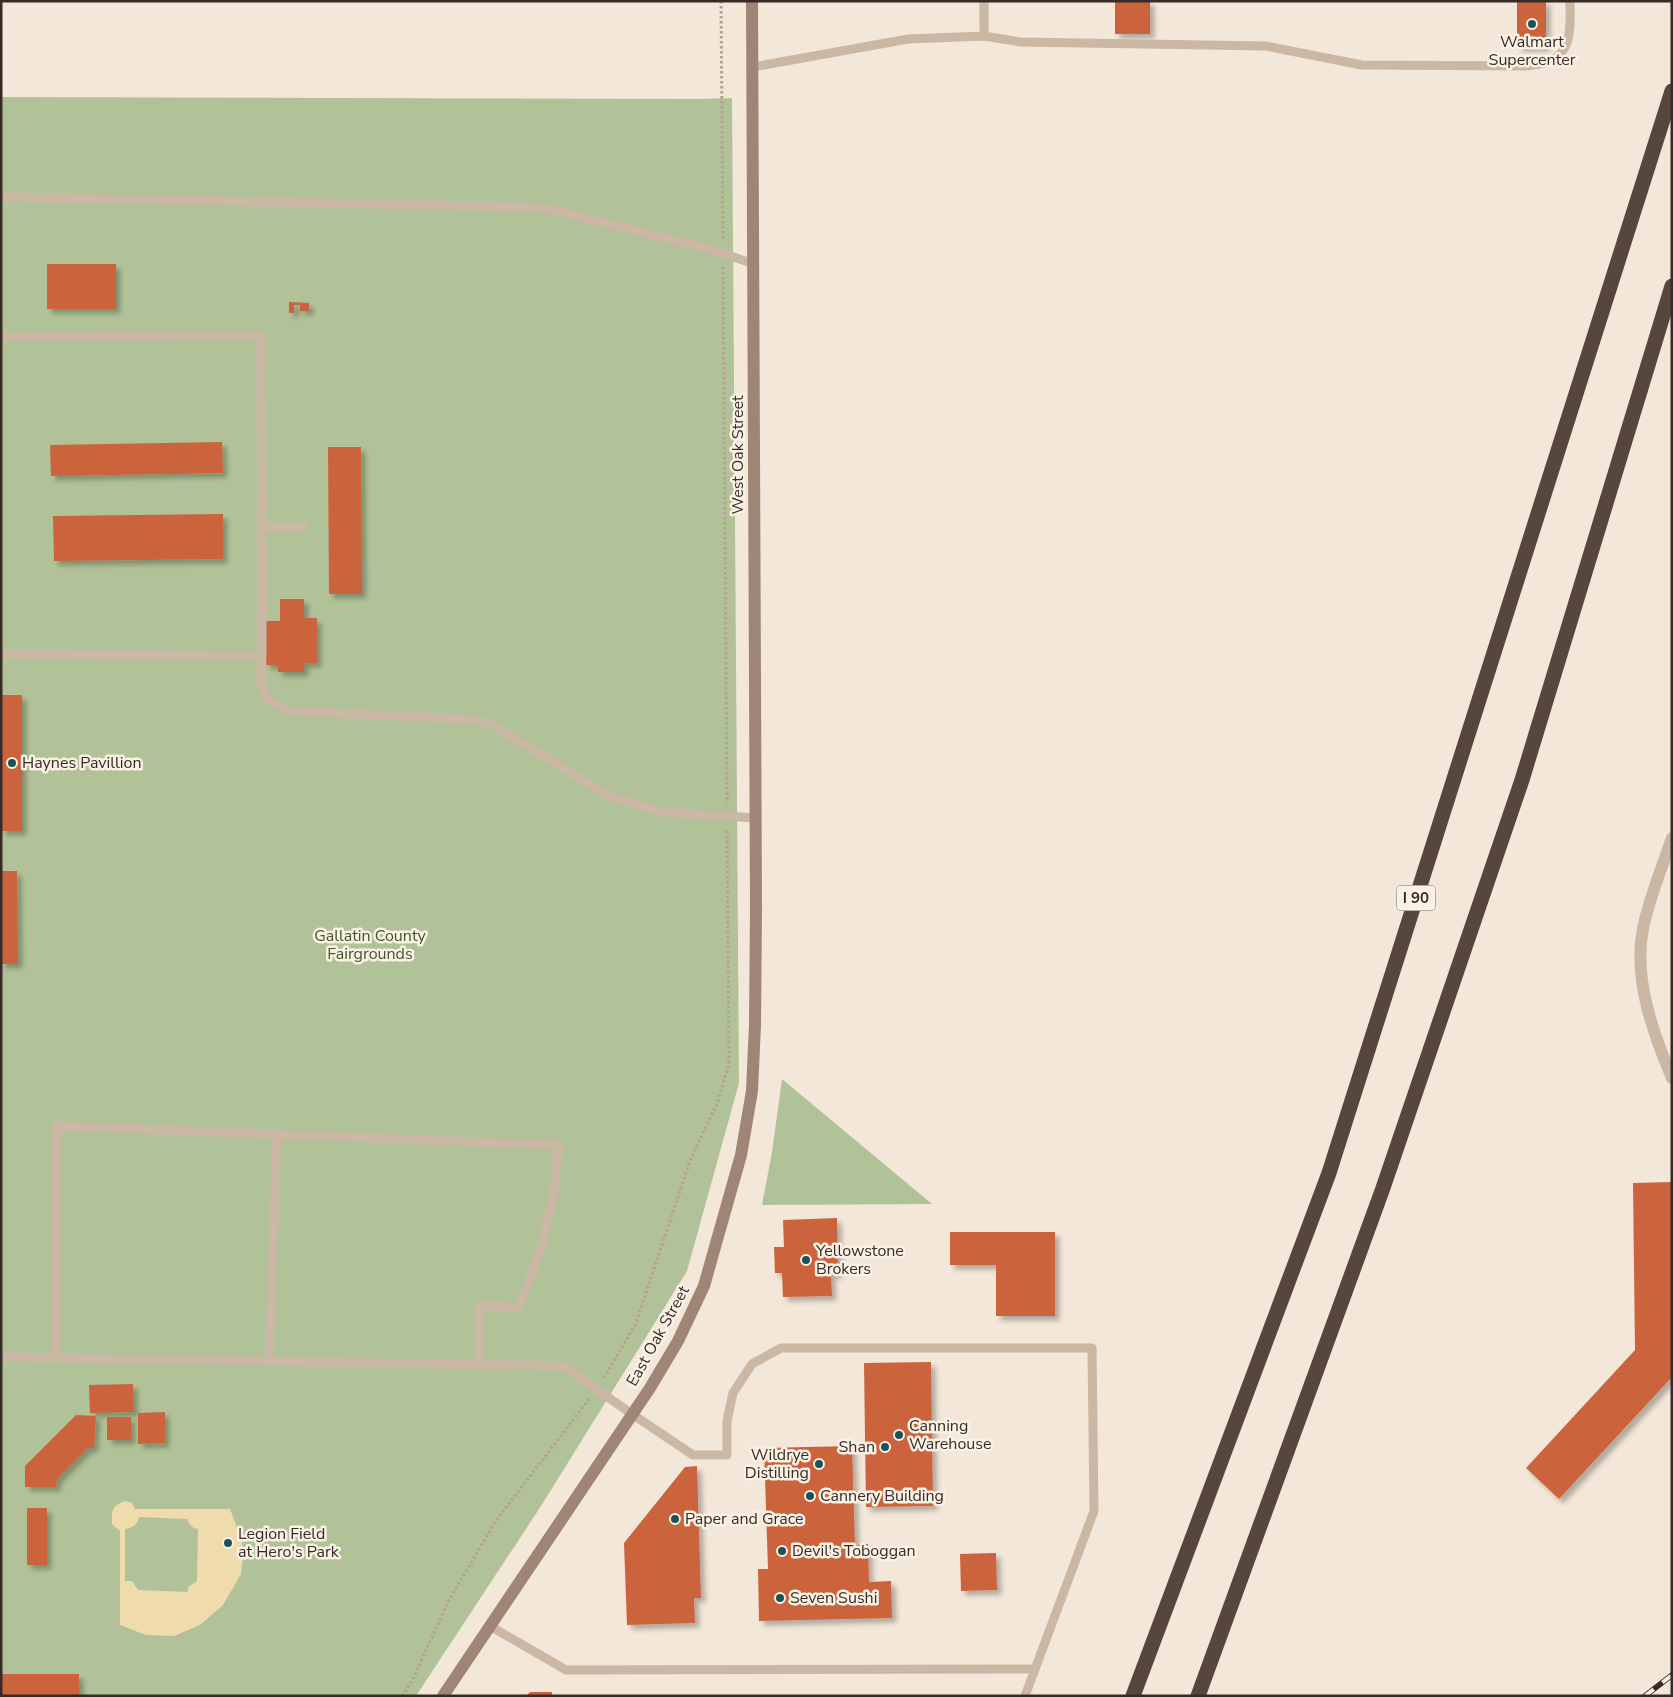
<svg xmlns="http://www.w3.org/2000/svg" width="1673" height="1697" viewBox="0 0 1673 1697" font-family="'Nunito Sans',sans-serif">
<defs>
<filter id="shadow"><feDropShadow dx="4.5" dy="4.5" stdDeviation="2.5" flood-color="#0004"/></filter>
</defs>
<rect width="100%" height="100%" fill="#f2e7d8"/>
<path fill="#b2c298" d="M1 97 701 99 732 98 739 1083 687 1271 541 1506 416 1696H1Z
M782 1079 932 1204 762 1205 772 1152Z"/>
<path fill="#f0dbad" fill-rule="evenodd" d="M125 1501 132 1503 135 1509H230L242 1541 243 1555 241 1574 223 1605 200 1625 174 1636 146 1635 120 1625V1531L112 1524C112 1511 111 1506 125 1501ZM139 1517 187 1519C190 1525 191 1528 198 1529L197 1581 188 1587V1592L138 1590 132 1581H125V1529C133 1528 137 1525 139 1517Z"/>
<path fill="#cb643e" filter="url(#shadow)" d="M1115 1H1150V34H1115Z
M1517 1H1546V47H1517Z
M47 264H116V309H47Z
M289 302 309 303V311H300V305H294V313H289Z
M222 442 223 473 51 476 50 445Z
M328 447H361L362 594H329Z
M223 514V559L54 561 53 516Z
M280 599H304V618H317V663H304V672H278V665H266V621H280Z
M1 695H22V831H1Z
M1 871H17L18 964H1Z
M1672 1182V1377L1559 1499 1526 1468 1635 1350 1633 1183Z
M837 1218 838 1274H831L832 1296 783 1297 782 1273H775L774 1247H784L783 1220Z
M950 1232H1055V1316H996V1265H950Z
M931 1362 933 1506 866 1507 864 1363Z
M133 1384 134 1412 90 1413 89 1385Z
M165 1412V1443L138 1444V1413Z
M76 1415 96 1416 94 1448H88L57 1479 56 1487H25V1466Z
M107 1417H131V1440H107Z
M852 1446 855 1545 868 1544 869 1582 891 1581 892 1618 759 1621 758 1569H768L764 1448Z
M697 1466 701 1598H694L695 1623 627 1625 624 1543 685 1467Z
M27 1508H47V1565H27Z
M996 1553 997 1590 961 1591 960 1554Z
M1 1674H79V1696H1Z
M530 1692H552V1696H526Z"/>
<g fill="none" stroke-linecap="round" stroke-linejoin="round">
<path stroke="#b6a18e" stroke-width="3" stroke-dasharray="2.5 2.5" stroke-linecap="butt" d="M721 1 723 241
M723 267 727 803
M604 1378 635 1325 691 1158 717 1104 729 1064 727 829
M402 1696 412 1681 448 1602 495 1522 589 1399"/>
<path stroke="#cab7a4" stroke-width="9" d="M984 36 1021 42 1266 46 1362 65 1528 66C1534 65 1541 64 1547 62 1574 53 1570 24 1570 1
M753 67 908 39 984 36V1
M1 197 541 207 713 250 754 264
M1 337 261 336 262 527
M1 654 262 655V527H304
M262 655 261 681 267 699 288 711 466 719 491 724 609 796 662 812 756 818
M1 1357 563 1366 632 1414 693 1455H727V1421L733 1393 752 1364 781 1348H1092L1094 1511 1025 1696
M56 1358 57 1126 559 1145 553 1197 541 1247 519 1307 479 1306V1364
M269 1361 277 1134
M490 1626 566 1670 1035 1669"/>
<path stroke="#cab7a4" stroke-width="12" d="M1672 838C1662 868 1649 898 1643 929 1633 978 1653 1033 1672 1078"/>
<path stroke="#9e8575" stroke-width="12" d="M443 1696 650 1388 678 1341 704 1286 741 1155 752 1091 755 1025 756 908 752 1"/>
<path stroke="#57463d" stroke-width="15" d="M1133 1696 1329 1173 1672 91
M1198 1696 1383 1188 1522 780 1672 286"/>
<g stroke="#362b26" stroke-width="5.5">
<path id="rail" d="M1645 1696 1672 1675"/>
</g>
<use href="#rail" stroke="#faf1e5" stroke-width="4" stroke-dasharray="11" stroke-linecap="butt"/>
</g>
<g fill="#1a5258" stroke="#faf1e5" stroke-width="2">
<circle cx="1532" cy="24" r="5"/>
<circle cx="12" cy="763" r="5"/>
<circle cx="806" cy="1260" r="5"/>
<circle cx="899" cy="1435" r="5"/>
<circle cx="885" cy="1447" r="5"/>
<circle cx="819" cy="1464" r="5"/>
<circle cx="810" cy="1496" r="5"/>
<circle cx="675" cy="1519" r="5"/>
<circle cx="228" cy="1543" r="5"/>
<circle cx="782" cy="1551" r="5"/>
<circle cx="780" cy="1598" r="5"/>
</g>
<g text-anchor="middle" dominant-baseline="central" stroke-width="5" stroke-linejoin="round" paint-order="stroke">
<rect fill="#faf1e5" stroke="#71665f" stroke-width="1" x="1397" y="885.5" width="38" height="25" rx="4"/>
<g font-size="15" font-weight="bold" fill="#362b26">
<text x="1416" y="898">I 90</text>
</g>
<g font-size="16" fill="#362b26" stroke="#faf1e5" text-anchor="start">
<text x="1532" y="42" text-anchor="middle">Walmart<tspan x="1532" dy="18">Supercenter</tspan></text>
<text x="22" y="763">Haynes Pavillion</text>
<text x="816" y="1251">Yellowstone<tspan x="816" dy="18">Brokers</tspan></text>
<text x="909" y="1426">Canning<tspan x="909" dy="18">Warehouse</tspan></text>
<text x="875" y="1447" text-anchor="end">Shan</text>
<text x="809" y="1455" text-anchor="end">Wildrye<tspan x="809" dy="18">Distilling</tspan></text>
<text x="820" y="1496">Cannery Building</text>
<text x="685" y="1519">Paper and Grace</text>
<text x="238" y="1534">Legion Field<tspan x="238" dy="18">at Hero's Park</tspan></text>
<text x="792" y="1551">Devil's Toboggan</text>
<text x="790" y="1598">Seven Sushi</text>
</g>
<g font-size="16" fill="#362b26" stroke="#faf1e5">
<text transform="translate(738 455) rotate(-90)">West Oak Street</text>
<text transform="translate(658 1336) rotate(-61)">East Oak Street</text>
</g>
<g font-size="16" fill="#435529" stroke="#faf1e5">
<text x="370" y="936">Gallatin County<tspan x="370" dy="18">Fairgrounds</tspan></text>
</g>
</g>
<rect width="1673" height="1697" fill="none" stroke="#362b26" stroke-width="5"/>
</svg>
